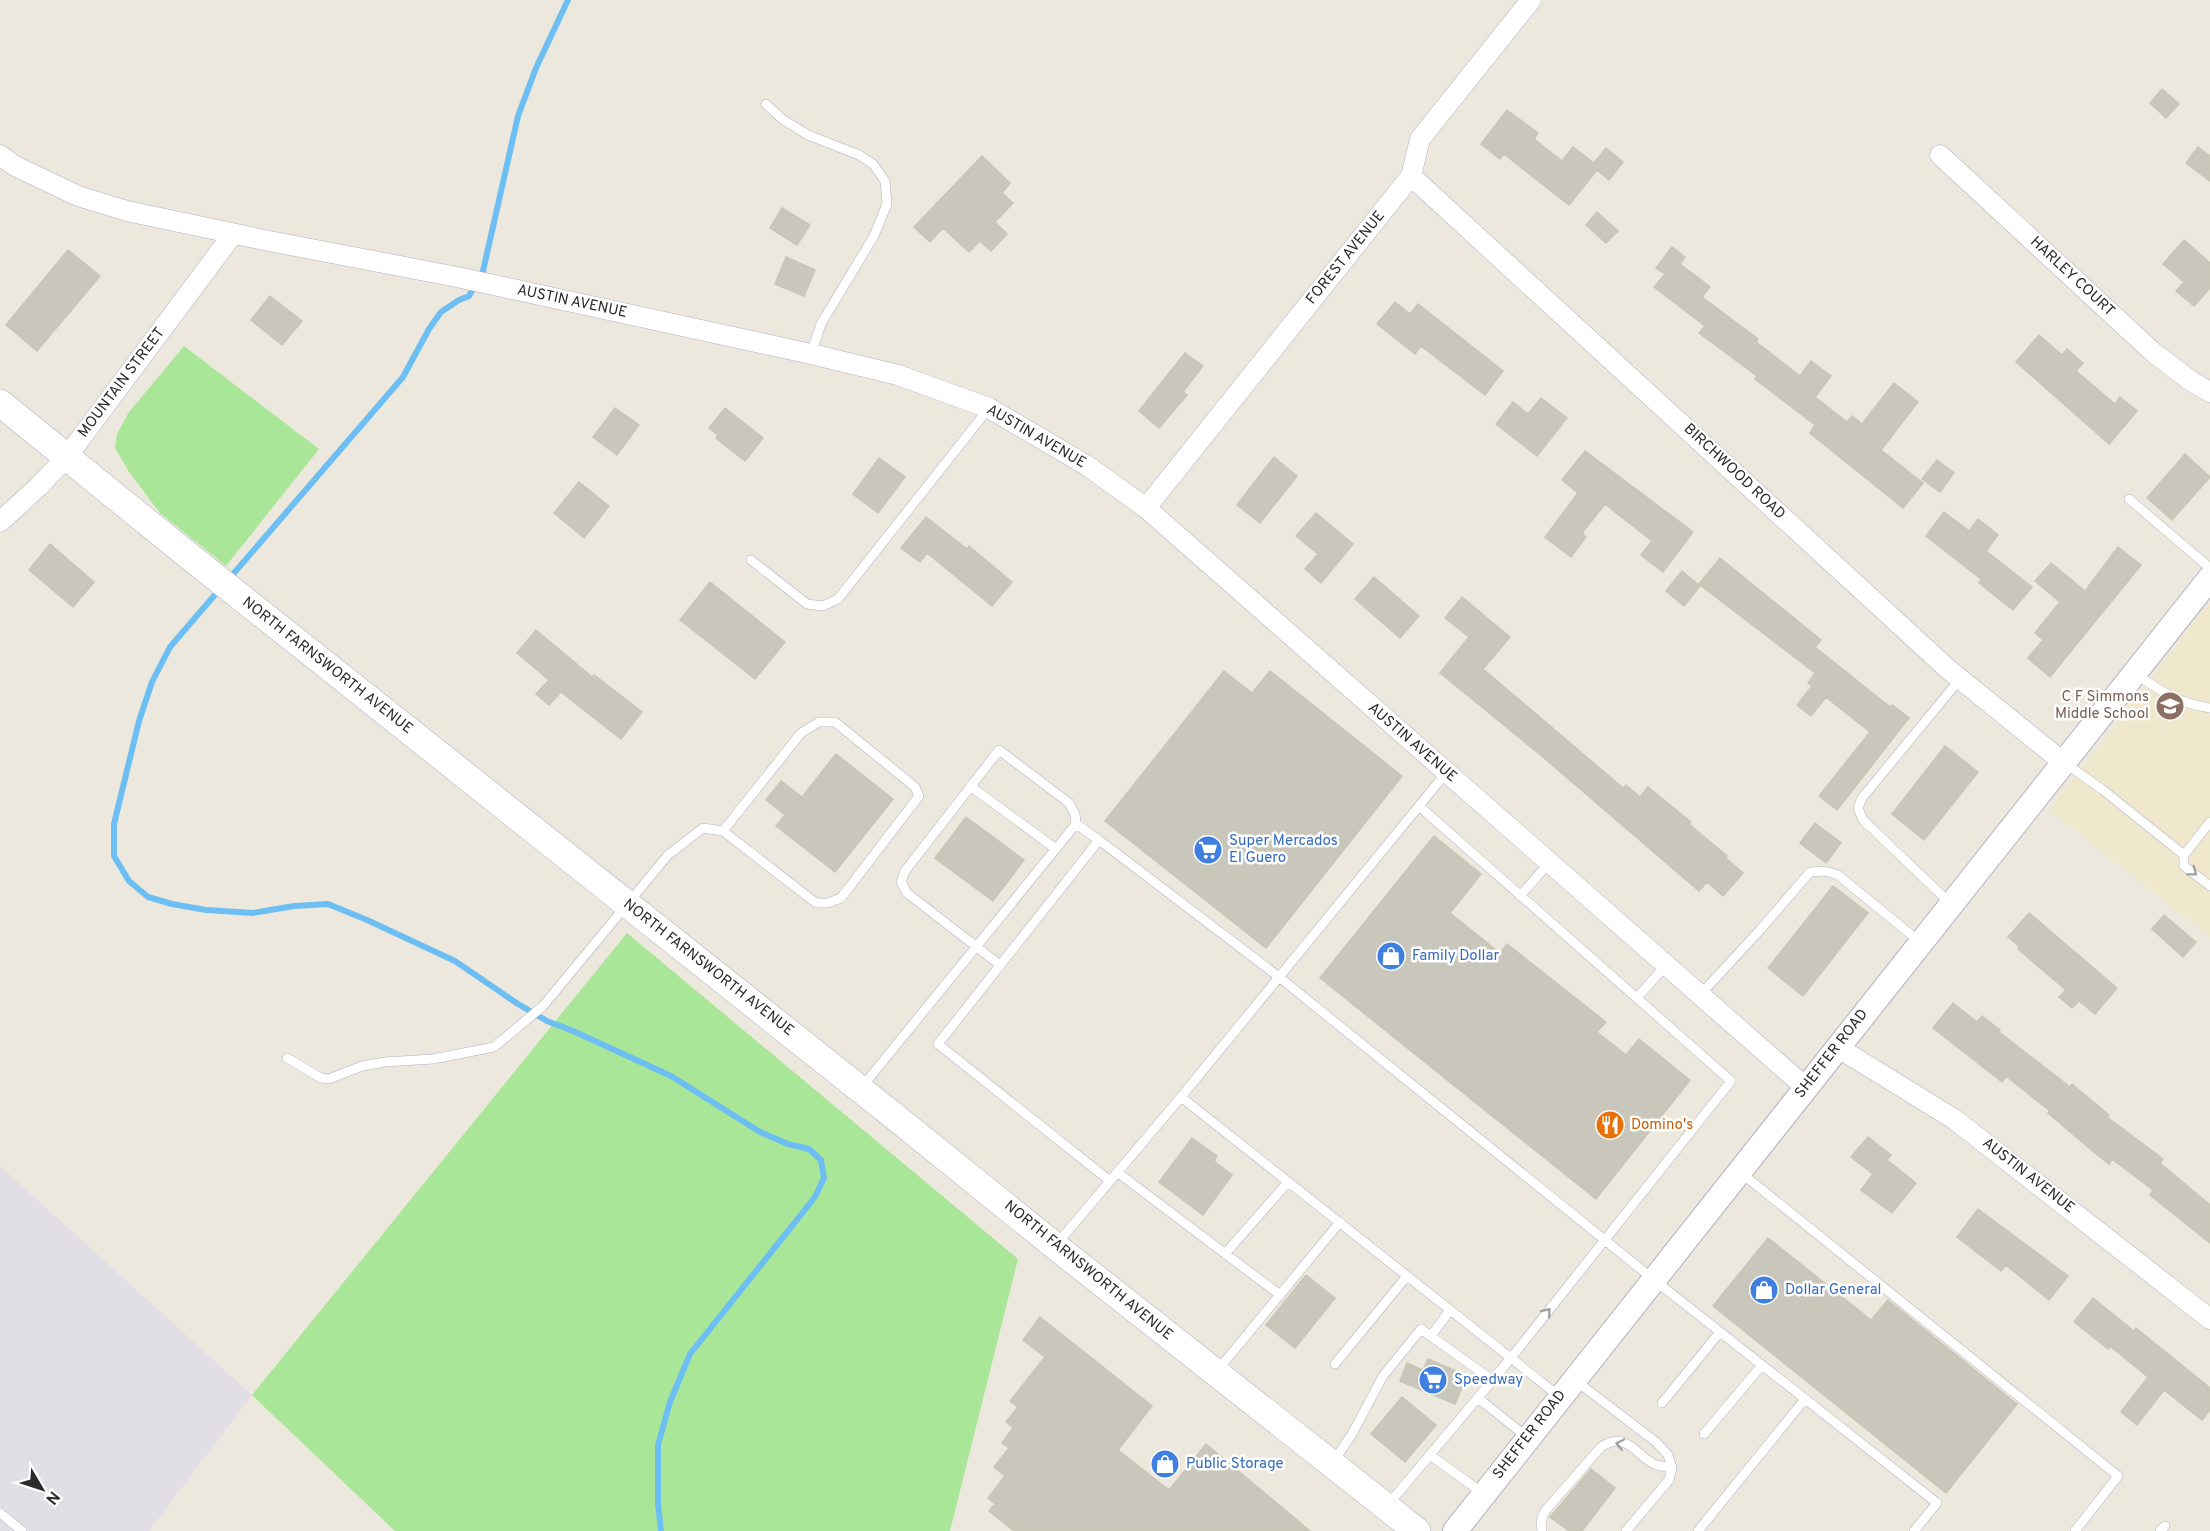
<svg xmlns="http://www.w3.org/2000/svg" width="2210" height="1531" viewBox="0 0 2210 1531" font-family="Overpass,sans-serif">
<rect width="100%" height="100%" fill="#ede8dd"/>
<path fill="#e1dee6" d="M0 1166 252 1395 149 1531H0Z"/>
<path fill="#efe8cc" d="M2210 602V937L2049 810Z"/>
<path fill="#a9e698" d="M184 346 319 449 226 566 160 513 129 472 115 448 117 434 129 412Z
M627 933 1018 1259 950 1531H395L252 1395Z"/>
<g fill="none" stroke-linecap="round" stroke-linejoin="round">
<path stroke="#6dbff3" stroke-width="6" d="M228 580 403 377 429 329 441 312 459 300 469 296 483 271 518 116 536 68 568 0
M219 590 170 647 152 682 139 721 114 824V856L129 881 148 897 172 904 206 910 253 913 294 906 328 904 367 920 455 961 518 1004 547 1021 573 1031 671 1076 760 1132 788 1144 809 1149 821 1160 824 1178 815 1197 690 1354 670 1402 658 1445V1503L661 1531"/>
</g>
<path fill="#c9c6bc" stroke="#c9c5b6" stroke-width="1.5" d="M2162 89 2179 104 2166 118 2150 103Z
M1507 110 1538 133 1534 139 1562 161 1573 147 1594 163 1606 148 1623 162 1609 180 1597 170 1569 205 1504 154 1500 159 1481 144Z
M2198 147 2210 156V181L2186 163Z
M982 156 1010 183 1002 193 1013 203 995 222 1007 234 991 251 980 241 969 252 943 228 930 242 914 227Z
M782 208 810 225 797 245 770 228Z
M1597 212 1618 231 1606 243 1586 225Z
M2184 240 2210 263V288L2194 306 2176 291 2184 282 2163 264Z
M1672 247 1685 257 1680 264 1710 287 1702 297 1758 339 1756 342 1800 376 1811 361 1831 376 1815 397 1847 422 1852 416 1862 424 1894 383 1918 402 1881 450 1923 483 1903 508 1810 433 1815 425 1755 379 1757 376 1699 333 1705 326 1654 287 1665 274 1656 268Z
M68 250 100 276 37 351 6 325Z
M786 257 815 270 804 296 775 284Z
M270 296 302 321 282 345 251 320Z
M1395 302 1410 314 1418 304 1503 371 1485 395 1421 346 1415 354 1377 324Z
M2039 335 2062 355 2067 349 2083 363 2076 371 2115 404 2120 397 2137 411 2109 444 2016 362Z
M1185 353 1203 366 1183 392 1187 395 1159 428 1139 411Z
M1541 398 1567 418 1537 456 1496 424 1513 402 1528 414Z
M615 408 639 425 617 455 593 437Z
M725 408 763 438 745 461 716 438 718 435 709 428Z
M1585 451 1693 532 1663 572 1641 555 1652 541 1605 504 1582 533 1586 537 1571 557 1545 537 1578 493 1562 480Z
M2185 454 2210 477 2172 520 2147 498Z
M1274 457 1297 476 1260 523 1237 505Z
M879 458 905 477 878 513 853 494Z
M1937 460 1954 473 1940 492 1922 479Z
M579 482 609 506 584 538 554 513Z
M1944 512 1969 531 1978 519 1998 535 1986 551 2032 587 2013 610 1979 583 1981 579 1926 536Z
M1316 513 1353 544 1321 583 1305 569 1318 554 1296 536Z
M926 517 967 549 969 546 1012 582 992 606 927 553 920 562 901 548Z
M50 544 94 582 73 607 29 570Z
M2118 547 2141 565 2050 677 2028 658 2043 640 2035 633 2060 602 2035 581 2051 563 2085 591Z
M1720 558 1821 640 1815 647 1890 707 1892 705 1909 718 1837 810 1819 796 1870 732 1826 697 1811 716 1797 705 1812 686 1808 683 1815 673 1699 584Z
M1682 571 1700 586 1684 606 1666 591Z
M1374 577 1419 616 1400 638 1355 599Z
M710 582 785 642 755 679 680 620Z
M1462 597 1510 637 1483 669 1623 788 1626 785 1640 797 1648 787 1691 822 1689 824 1727 856 1726 858 1743 873 1723 896 1707 882 1699 891 1543 757 1440 673 1469 637 1445 618Z
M536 630 592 677 594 675 642 712 621 739 561 692 549 705 536 694 549 680 517 653Z
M1224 671 1252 693 1270 671 1402 776 1266 948 1105 821Z
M1945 746 1978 772 1924 840 1892 814Z
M836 754 893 799 835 872 776 826 785 815 766 800 781 781 802 797Z
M966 817 1024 860 993 901 935 858Z
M1815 823 1841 843 1826 863 1800 843Z
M1434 836 1481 874 1450 913 1500 953 1507 944 1606 1022 1597 1032 1626 1055 1639 1039 1690 1080 1596 1199 1320 978Z
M1833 886 1868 913 1803 996 1768 968Z
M2029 913 2117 988 2095 1014 2079 1001 2072 1008 2059 997 2066 990 2018 949 2020 947 2008 937Z
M2164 915 2196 942 2183 957 2152 929Z
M1953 1003 1977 1022 1982 1016 2000 1030 1999 1032 2070 1087 2072 1084 2109 1115 2107 1117 2163 1159 2160 1163 2210 1205V1243L2150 1195 2153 1190 2112 1159 2109 1164 2096 1154 2048 1113 2050 1111 2006 1076 2002 1082 1933 1028Z
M1868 1137 1891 1155 1887 1160 1916 1183 1892 1213 1861 1190 1873 1174 1851 1157Z
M1192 1138 1217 1156 1214 1161 1232 1175 1203 1215 1159 1182Z
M1978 1209 2068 1276 2049 1300 2006 1265 2001 1271 1957 1237Z
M1768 1238 1871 1320 1888 1300 2017 1404 1946 1493 1713 1306Z
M1306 1275 1335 1298 1295 1348 1266 1325Z
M2093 1298 2134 1331 2136 1328 2210 1388V1410L2202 1420 2164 1390 2137 1425 2121 1412 2148 1377 2110 1346 2108 1349 2074 1322Z
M1040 1317 1152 1406 1118 1450 1169 1490 1206 1444 1310 1531H1014L989 1511 995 1504 988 1498 1005 1476 994 1467 1009 1448 1002 1443 1013 1428 1006 1422 1018 1407 1010 1401 1045 1357 1023 1340Z
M1428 1359 1467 1376 1455 1404 1400 1381 1407 1363 1423 1370Z
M1402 1397 1436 1425 1405 1462 1371 1434Z
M1591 1469 1615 1488 1582 1531H1569L1550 1517Z"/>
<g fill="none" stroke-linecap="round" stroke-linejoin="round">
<g stroke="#b1b1bf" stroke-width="10">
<path id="service" d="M766 104 782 119 808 135 859 155 873 164 885 181 887 204 874 236 821 324 811 354
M2129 499 2210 568
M751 560 807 604 823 606 838 599 989 408
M2136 674C2161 692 2179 703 2210 708
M2065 763 2103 790 2184 855
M970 786 1056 849
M2210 822 2184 855V866L2210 886
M1520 896 1549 863
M1950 903 1863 820 1858 808 1862 798 1960 679
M1000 965 907 893 901 882 905 871 999 750 1069 803 1075 814 1076 824
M1700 995 1760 930 1810 872 1825 871 1838 875 1920 942
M1637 998 1666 965
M287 1058 321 1078 329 1079 362 1066 385 1062 433 1059 494 1047 543 1006 668 855 703 828 723 831 816 903H828L841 898 919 796 915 787 835 722H819L801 733 723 831
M862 1087 1076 824 1099 840
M1181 1097 1560 1397
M1117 1172 1280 1295
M1740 1172 2118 1476 2075 1531
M1110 1181 938 1044 1099 840 1279 977 1653 1279 1937 1503 1914 1531
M1056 1245 1181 1097 1446 773
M1225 1254 1288 1182
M1431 1336 1450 1310
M1335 1364 1407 1276
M1217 1371 1340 1222
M1576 1381 1656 1442 1668 1455 1672 1468 1669 1480 1626 1531
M1478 1398 1528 1438
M1662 1403 1720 1332
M1704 1434 1762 1365
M1430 1455 1484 1494
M1334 1461 1352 1434 1383 1376 1421 1329 1492 1380
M1388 1505 1511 1358 1731 1081 1419 806
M0 1513 22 1531
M1542 1531 1541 1521 1545 1511 1601 1447C1625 1431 1634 1452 1652 1463 1657 1466 1666 1467 1672 1468
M1698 1531 1805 1399
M2160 1531 2165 1526"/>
</g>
<g stroke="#b1b1bf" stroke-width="21">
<path id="minor" d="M0 155 15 166 78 196 127 211 264 240 457 277 811 354 898 375 989 408 1086 465 1146 508 1805 1087
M1940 155 2154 353 2191 381 2210 392
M1411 176 1949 670 2063 762
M1146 508 1411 176 1420 139 1531 0
M0 522 38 487 66 458 233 234
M1837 1047 1954 1119 2210 1319"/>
</g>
<g stroke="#b1b1bf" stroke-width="26">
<path id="tertiary" d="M1455 1531 2210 578"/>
</g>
<g stroke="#b1b1bf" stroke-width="28">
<path id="secondary" d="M0 403 189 556 894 1116 1055 1246 1417 1531"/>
</g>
<use href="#service" stroke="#fff" stroke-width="9"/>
<use href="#minor" stroke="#fff" stroke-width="20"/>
<use href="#tertiary" stroke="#fff" stroke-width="24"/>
<use href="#secondary" stroke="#fff" stroke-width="27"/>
</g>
<defs><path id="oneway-chevron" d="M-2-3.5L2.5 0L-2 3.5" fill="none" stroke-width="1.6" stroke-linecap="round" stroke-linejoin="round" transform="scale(1.5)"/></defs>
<g stroke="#a0a0a0">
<use href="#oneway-chevron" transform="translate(2193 872) rotate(37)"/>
<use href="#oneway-chevron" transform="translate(1547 1312) rotate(-52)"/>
<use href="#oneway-chevron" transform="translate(1620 1444) rotate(-168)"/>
</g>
<defs>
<g id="school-disc" transform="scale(1.5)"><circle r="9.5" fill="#8d6e63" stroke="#fff"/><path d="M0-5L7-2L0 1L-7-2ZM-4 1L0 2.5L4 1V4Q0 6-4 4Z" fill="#fff"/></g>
<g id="supermarket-disc" transform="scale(1.5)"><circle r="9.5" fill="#3f7fe0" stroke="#fff"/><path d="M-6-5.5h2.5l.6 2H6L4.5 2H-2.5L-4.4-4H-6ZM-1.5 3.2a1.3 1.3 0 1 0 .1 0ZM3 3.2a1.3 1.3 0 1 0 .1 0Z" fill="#fff"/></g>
<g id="shop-disc" transform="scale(1.5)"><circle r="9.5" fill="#3f7fe0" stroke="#fff"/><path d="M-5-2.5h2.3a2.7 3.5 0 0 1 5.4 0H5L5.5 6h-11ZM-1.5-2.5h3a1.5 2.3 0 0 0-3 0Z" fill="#fff"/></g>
<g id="restaurant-disc" transform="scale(1.5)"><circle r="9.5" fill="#e8710a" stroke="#fff"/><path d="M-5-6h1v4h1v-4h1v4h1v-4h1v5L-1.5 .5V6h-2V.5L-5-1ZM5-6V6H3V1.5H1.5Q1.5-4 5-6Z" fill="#fff"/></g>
</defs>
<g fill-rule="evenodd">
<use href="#school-disc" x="2170" y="706"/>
<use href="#supermarket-disc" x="1208" y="850"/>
<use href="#shop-disc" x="1391" y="956"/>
<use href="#restaurant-disc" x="1610" y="1125"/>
<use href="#shop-disc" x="1764" y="1290"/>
<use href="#supermarket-disc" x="1433" y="1380"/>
<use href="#shop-disc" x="1165" y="1464"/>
</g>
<g text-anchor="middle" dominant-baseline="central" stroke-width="5" stroke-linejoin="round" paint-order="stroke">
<g font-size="15" fill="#2b2b2b" stroke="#fff">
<text transform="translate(1346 258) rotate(-51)">FOREST AVENUE</text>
<text transform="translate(2072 277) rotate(43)">HARLEY COURT</text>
<text transform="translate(572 302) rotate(12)">AUSTIN AVENUE</text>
<text transform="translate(122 383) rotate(-53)">MOUNTAIN STREET</text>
<text transform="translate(1036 437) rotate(30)">AUSTIN AVENUE</text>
<text transform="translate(1734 472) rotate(43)">BIRCHWOOD ROAD</text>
<text transform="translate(327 666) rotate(38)">NORTH FARNSWORTH AVENUE</text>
<text transform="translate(1412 743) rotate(41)">AUSTIN AVENUE</text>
<text transform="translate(708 968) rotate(38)">NORTH FARNSWORTH AVENUE</text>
<text transform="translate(1832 1054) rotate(-52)">SHEFFER ROAD</text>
<text transform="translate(2028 1176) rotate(38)">AUSTIN AVENUE</text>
<text transform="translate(1088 1271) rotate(39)">NORTH FARNSWORTH AVENUE</text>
<text transform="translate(1530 1435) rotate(-52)">SHEFFER ROAD</text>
</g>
<g font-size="15" fill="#785e54" stroke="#fff" text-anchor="end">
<text x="2149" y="697">C F Simmons<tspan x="2149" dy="17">Middle School</tspan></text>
</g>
<g font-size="15" fill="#366cbe" stroke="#fff" text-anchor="start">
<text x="1229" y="841">Super Mercados<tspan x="1229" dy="17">El Guero</tspan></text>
<text x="1412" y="956">Family Dollar</text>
<text x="1785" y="1290">Dollar General</text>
<text x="1454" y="1380">Speedway</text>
<text x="1186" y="1464">Public Storage</text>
</g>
<g font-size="15" fill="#c56008" stroke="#fff" text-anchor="start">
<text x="1631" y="1125">Domino's</text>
</g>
</g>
<g transform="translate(42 1489) rotate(129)" stroke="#ffffff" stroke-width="4.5" paint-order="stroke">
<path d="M0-4.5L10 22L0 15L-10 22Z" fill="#2b2b2b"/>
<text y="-9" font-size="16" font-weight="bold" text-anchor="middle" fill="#2b2b2b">N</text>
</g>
</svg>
